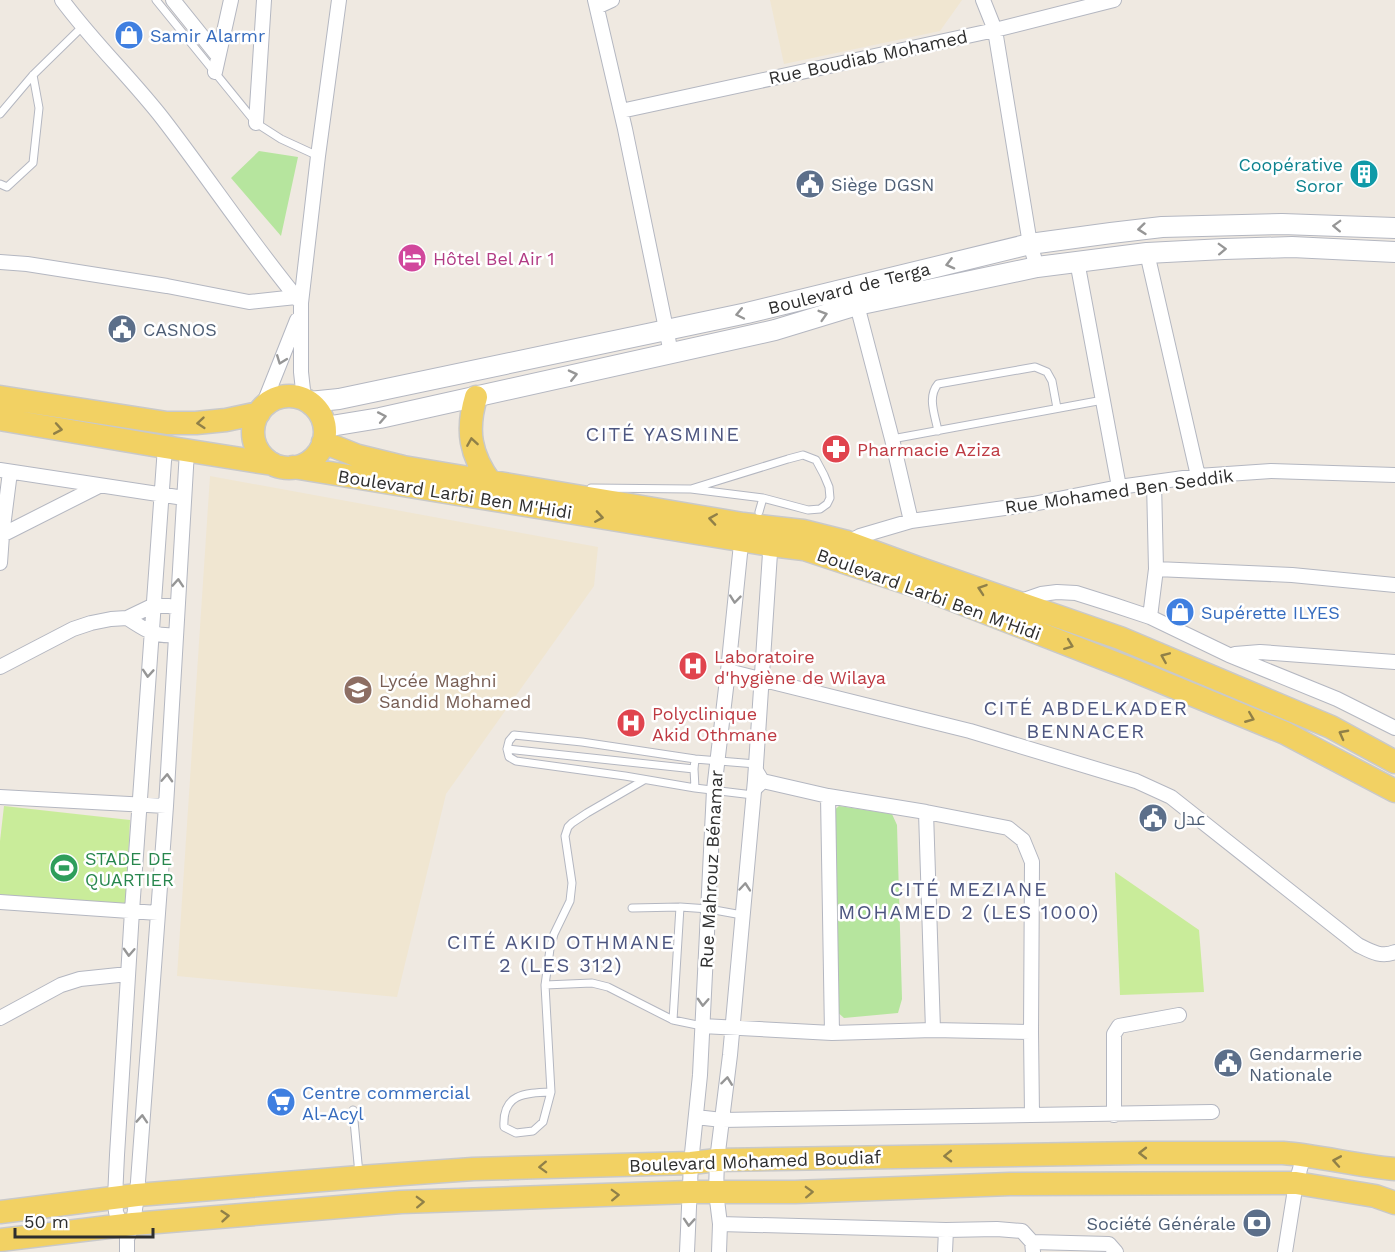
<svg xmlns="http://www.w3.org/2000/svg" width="1395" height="1252" viewBox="0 0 1395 1252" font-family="'Work Sans',Cairo,sans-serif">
<rect width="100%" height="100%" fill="#efe9e1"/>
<path fill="#f0e6d1" d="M770 0H962L940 31 784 64Z
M210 476 598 547 594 586 446 794 397 997 177 976Z"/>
<path fill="#b6e59e" d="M259 151 298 157 281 236 231 178Z
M839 806 892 814 897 825 902 999 898 1013 844 1018 835 1010 831 813Z"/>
<path fill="#c9ec9a" d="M4 806 130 820 126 905 0 895V841Z
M1115 872 1199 930 1204 992 1120 995Z"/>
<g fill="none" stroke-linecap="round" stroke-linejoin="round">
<g stroke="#b4b7c1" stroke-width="9">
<path id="lane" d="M156 0 256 123 281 139 318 156
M0 114 33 75 82 27
M0 184 7 187 33 163 39 108 33 75
M938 431C935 415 927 397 938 384L1035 367 1047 372 1052 381 1057 408
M892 439 1103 400
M803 455 816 460 824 475 829 487 830 498 827 504 820 509 808 510 763 498 691 489 788 459Z
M591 488 691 489
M759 512 763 498
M507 749 509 757 516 761 625 776 695 788 694 769
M695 759 694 769 507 749 509 741 514 735 582 742 695 759 756 764 767 782 753 795 695 788
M632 908 680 907 709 909 742 915
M545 985 592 983 608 987 673 1020 702 1026
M673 1020 680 907
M551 1092C524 1093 502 1094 504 1127L516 1133 533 1131 543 1122 551 1092 545 985 550 949 554 934 570 901 572 883 565 836 568 827 572 823 587 813 644 780
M353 1110 359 1174"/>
</g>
<g stroke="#b4b7c1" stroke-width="16">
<path id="street" d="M62 0C93 42 131 78 163 119 210 180 252 244 301 303
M173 0 218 56
M595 0 625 129 671 353
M983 0 995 30 1030 244 1037 267
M597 7 612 0
M215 72 231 0
M621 111 995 30 1114 0
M256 123 264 0
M1147 253 1198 476
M1077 261 1119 487
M0 262 27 264 167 286 249 302 296 297
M857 305 892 439 911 521
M304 399 301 372V303L318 156 339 0
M262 408 297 320
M0 470 184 498
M0 533 2 535 99 486
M847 543 860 536 911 521 1033 504 1119 487 1198 476 1271 471 1395 475
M0 563 2 535 10 472
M1156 569 1292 575 1395 585
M1018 602 1041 594 1057 592 1076 593 1114 605 1150 617 1229 655 1337 699 1395 728
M1150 617 1156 569 1154 482
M127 618C145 629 153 637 175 635
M1235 654 1260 652 1395 662
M0 667 73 629 91 623 111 619 127 618 152 606H169L177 608
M728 671 970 731 1136 781 1171 797 1358 945C1370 951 1381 958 1395 952
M767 782 828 796 926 812 1008 828 1023 840 1032 862 1031 1032 1032 1115
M828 796 832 1033
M0 797 166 806
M926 812 933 1030
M0 902 158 913
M0 1018 61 985 80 979 128 974
M702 1026 832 1033 933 1030 1031 1032
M1114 1115V1034L1119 1026 1179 1015
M696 1117 722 1120 1212 1112
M720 1224 946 1230 997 1229 1022 1231 1032 1242 1033 1252
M123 1231 116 1212 115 1198 117 1155 132 911 165 447
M1032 1242 1109 1244 1116 1252
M127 1252V1239L133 1224 137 1195 166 806 187 451
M687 1252 691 1163 700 1075 714 790 728 671 742 534
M719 1252 720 1224 716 1192 717 1160 730 1055 755 780 771 538
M945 1252 946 1230
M1285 1252 1296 1183 1304 1155"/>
</g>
<g stroke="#b4b7c1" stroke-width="22">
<path id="secondary" d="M309 402 339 399 747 313 1030 244 1111 233 1162 227 1282 224 1395 228
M325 427 380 418 775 330 857 305 1037 267 1147 253 1224 249 1292 247 1395 252"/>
</g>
<g stroke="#c9c9c9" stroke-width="25">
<path id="primary" d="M253 432a36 36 0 1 1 72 0a36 36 0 1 1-72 0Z
M0 397 167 423H196L226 420 259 413
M476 397C466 430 470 455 491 483
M0 419 165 447 273 464
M323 442 358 456 403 467 743 524 803 531 847 542 918 568 1120 638 1331 727 1395 762
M293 467 771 545 804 549 925 589 1128 668 1285 733 1395 791
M0 1212 137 1195 360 1177 473 1169 691 1163 717 1160 1139 1153H1283C1321 1156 1357 1166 1395 1169
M0 1240 133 1224 401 1202 690 1192H795L1010 1184 1296 1183 1375 1196 1395 1203"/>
</g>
<use href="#lane" stroke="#fff" stroke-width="7"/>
<use href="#street" stroke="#fff" stroke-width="14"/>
<use href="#secondary" stroke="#fff" stroke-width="20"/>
<use href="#primary" stroke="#f2d163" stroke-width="22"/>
</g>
<defs><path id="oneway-chevron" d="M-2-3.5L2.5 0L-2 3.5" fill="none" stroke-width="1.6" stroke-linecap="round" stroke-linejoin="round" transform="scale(1.5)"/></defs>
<g stroke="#969696">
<use href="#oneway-chevron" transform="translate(1337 226) rotate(-178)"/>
<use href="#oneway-chevron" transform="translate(1142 229) rotate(174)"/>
<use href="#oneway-chevron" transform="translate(1222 249) rotate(-2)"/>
<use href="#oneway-chevron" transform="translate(950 264) rotate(166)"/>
<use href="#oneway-chevron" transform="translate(740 314) rotate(168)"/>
<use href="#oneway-chevron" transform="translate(823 315) rotate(-17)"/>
<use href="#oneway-chevron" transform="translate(281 360) rotate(111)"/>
<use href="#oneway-chevron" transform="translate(573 375) rotate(-13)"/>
<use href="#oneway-chevron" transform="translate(382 417) rotate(-11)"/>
<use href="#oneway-chevron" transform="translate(178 583) rotate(-86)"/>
<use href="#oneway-chevron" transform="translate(735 599) rotate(96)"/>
<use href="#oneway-chevron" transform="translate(148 673) rotate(94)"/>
<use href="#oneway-chevron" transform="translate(167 778) rotate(-87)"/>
<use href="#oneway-chevron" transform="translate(745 887) rotate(-85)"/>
<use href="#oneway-chevron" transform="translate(129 952) rotate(93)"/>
<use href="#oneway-chevron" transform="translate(703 1002) rotate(93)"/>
<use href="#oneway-chevron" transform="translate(727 1081) rotate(-83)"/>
<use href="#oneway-chevron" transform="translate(142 1119) rotate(-86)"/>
<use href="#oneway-chevron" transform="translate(689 1222) rotate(94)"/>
</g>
<g stroke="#908048">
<use href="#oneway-chevron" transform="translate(201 423) rotate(175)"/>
<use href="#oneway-chevron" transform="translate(58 429) rotate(10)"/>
<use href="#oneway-chevron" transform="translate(472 442) rotate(-99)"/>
<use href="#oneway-chevron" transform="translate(599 517) rotate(9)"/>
<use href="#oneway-chevron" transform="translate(713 519) rotate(-171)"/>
<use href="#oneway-chevron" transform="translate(982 589) rotate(-161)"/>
<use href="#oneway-chevron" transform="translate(1069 645) rotate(21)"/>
<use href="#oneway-chevron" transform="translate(1165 657) rotate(-157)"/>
<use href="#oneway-chevron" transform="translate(1250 718) rotate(22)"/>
<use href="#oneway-chevron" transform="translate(1343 734) rotate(-152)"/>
<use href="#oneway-chevron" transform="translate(1143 1153) rotate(180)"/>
<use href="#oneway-chevron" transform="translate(948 1156) rotate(179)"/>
<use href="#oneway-chevron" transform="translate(1337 1161) rotate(-170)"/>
<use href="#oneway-chevron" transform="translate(543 1167) rotate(178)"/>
<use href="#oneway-chevron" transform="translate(809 1192) rotate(-2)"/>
<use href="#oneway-chevron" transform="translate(615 1195) rotate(-2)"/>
<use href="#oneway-chevron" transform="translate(420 1202) rotate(-2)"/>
<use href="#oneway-chevron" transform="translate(225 1216) rotate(-5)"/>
</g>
<defs>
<g id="shop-disc" transform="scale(1.5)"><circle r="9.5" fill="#3f7fe0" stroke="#fff"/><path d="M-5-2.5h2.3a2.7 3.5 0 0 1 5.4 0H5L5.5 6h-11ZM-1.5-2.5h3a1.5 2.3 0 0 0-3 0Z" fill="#fff"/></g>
<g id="building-disc" transform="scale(1.5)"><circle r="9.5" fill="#0f9aa8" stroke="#fff"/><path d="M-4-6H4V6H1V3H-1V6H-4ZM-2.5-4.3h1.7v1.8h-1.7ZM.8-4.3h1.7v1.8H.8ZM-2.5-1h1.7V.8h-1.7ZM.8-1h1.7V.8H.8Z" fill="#fff"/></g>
<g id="civic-disc" transform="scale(1.5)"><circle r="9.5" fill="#5c6f8a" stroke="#fff"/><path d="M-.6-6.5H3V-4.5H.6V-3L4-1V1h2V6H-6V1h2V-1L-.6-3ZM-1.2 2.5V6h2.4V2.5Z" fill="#fff"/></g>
<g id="hotel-disc" transform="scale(1.5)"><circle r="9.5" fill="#d1479c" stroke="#fff"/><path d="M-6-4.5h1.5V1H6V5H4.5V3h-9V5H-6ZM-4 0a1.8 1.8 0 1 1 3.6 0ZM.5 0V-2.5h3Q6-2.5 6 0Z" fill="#fff"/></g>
<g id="pharmacy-disc" transform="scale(1.5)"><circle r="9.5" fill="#e0444e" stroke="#fff"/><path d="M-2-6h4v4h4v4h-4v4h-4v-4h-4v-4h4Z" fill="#fff"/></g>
<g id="hospital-disc" transform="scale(1.5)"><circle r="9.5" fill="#e0444e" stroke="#fff"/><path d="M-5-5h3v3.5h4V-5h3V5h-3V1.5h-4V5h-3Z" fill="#fff"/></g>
<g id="school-disc" transform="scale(1.5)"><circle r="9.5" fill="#8d6e63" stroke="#fff"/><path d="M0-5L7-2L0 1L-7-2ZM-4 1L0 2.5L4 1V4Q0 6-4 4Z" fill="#fff"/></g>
<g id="stadium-disc" transform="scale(1.5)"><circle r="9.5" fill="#2e9e5b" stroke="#fff"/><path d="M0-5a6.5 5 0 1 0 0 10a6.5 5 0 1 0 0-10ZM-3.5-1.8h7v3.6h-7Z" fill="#fff"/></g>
<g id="supermarket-disc" transform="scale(1.5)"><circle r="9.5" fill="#3f7fe0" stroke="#fff"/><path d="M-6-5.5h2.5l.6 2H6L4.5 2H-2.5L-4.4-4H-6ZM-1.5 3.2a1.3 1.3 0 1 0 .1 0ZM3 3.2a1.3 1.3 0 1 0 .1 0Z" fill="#fff"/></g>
<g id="bank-disc" transform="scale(1.5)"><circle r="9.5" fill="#5c6f8a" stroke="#fff"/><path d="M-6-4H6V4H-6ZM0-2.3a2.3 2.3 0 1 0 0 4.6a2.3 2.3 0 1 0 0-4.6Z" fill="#fff"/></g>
</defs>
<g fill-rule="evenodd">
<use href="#shop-disc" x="129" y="35"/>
<use href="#building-disc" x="1364" y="174"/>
<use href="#civic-disc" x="810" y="184"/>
<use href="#hotel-disc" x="412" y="258"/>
<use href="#civic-disc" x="122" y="329"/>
<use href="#pharmacy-disc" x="836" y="449"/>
<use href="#shop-disc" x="1180" y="612"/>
<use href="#hospital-disc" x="693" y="666"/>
<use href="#school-disc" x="358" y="690"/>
<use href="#hospital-disc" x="631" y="723"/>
<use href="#civic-disc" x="1153" y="818"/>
<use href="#stadium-disc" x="64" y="868"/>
<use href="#civic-disc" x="1228" y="1063"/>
<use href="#supermarket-disc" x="281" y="1102"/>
<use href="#bank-disc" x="1257" y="1223"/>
</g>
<g text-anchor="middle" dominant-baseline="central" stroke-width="5" stroke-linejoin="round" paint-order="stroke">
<g font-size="18" fill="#366cbe" stroke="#fff" text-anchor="start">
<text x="150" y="35">Samir Alarmr</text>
<text x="1201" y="612">Supérette ILYES</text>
<text x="302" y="1092">Centre commercial<tspan x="302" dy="21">Al-Acyl</tspan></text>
</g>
<g font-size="18" fill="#2e2e2e" stroke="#fff">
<text transform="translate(868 57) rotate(-12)">Rue Boudiab Mohamed</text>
<text transform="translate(849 288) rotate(-14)">Boulevard de Terga</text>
<text transform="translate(1119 491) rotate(-8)">Rue Mohamed Ben Seddik</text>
<text transform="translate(455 494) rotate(9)">Boulevard Larbi Ben M'Hidi</text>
<text transform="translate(929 594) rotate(20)">Boulevard Larbi Ben M'Hidi</text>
<text transform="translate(711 869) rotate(-87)">Rue Mahrouz Bénamar</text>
<text transform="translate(755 1161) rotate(-2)">Boulevard Mohamed Boudiaf</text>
</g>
<g font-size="18" fill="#0d838f" stroke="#fff" text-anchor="end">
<text x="1343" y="164">Coopérative<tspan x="1343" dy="21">Soror</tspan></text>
</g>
<g font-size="18" fill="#4e5e75" stroke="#fff" text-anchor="start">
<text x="831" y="184">Siège DGSN</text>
<text x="143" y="329">CASNOS</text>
<text x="1174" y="818">عدل</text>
<text x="1249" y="1053">Gendarmerie<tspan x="1249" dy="21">Nationale</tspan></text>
<text x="1236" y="1223" text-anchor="end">Société Générale</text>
</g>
<g font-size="18" fill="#b23c85" stroke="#fff" text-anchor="start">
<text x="433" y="258">Hôtel Bel Air 1</text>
</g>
<g font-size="18" fill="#be3a42" stroke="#fff" text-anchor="start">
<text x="857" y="449">Pharmacie Aziza</text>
<text x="714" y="656">Laboratoire<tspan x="714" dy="21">d'hygiène de Wilaya</tspan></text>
<text x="652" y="713">Polyclinique<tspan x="652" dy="21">Akid Othmane</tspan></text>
</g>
<g font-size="18" fill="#785e54" stroke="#fff" text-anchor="start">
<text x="379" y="680">Lycée Maghni<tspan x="379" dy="21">Sandid Mohamed</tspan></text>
</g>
<g font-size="18" fill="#27864d" stroke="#fff" text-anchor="start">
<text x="85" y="858">STADE DE<tspan x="85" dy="21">QUARTIER</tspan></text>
</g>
<g font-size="20" letter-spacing="1.5" fill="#4d5680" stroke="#fff">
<text x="663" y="434">CITÉ YASMINE</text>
<text x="1086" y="708">CITÉ ABDELKADER<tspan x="1086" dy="23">BENNACER</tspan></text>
<text x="969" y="889">CITÉ MEZIANE<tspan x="969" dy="23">MOHAMED 2 (LES 1000)</tspan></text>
<text x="561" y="942">CITÉ AKID OTHMANE<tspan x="561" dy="23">2 (LES 312)</tspan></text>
</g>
</g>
<path d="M15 1228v9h138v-9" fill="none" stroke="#2e2e2e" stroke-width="3"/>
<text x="24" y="1228" font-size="18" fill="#2e2e2e" stroke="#ffffff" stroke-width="4.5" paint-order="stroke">50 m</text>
</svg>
